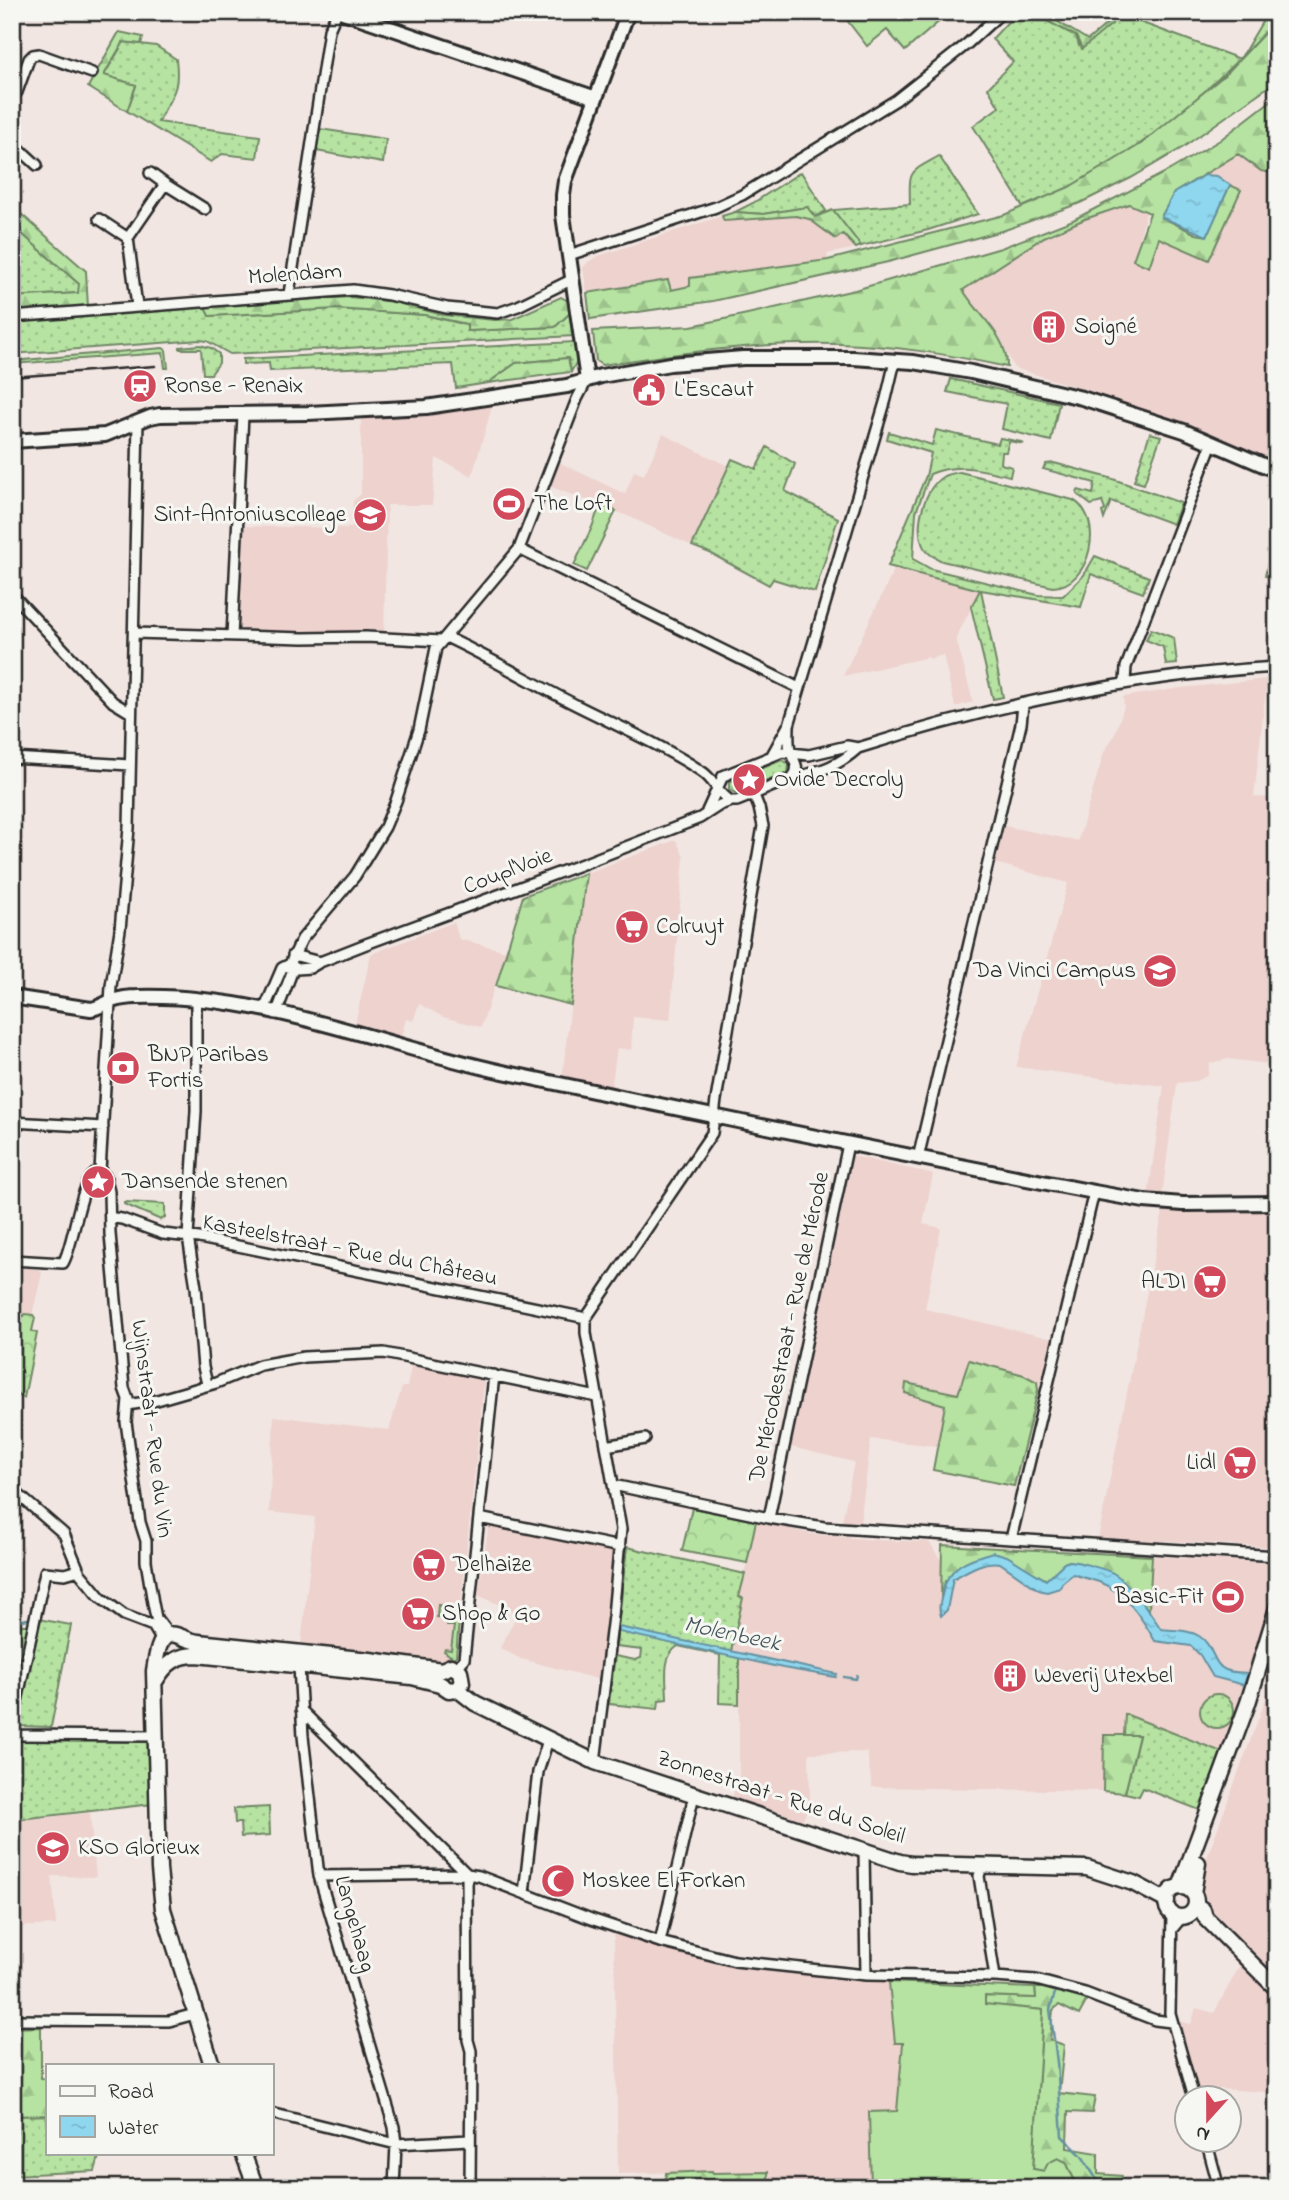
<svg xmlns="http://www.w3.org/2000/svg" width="1289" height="2200" viewBox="0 0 1289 2200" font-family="'Indie Flower',sans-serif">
<defs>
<pattern id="grass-dots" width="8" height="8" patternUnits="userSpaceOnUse" patternTransform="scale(1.75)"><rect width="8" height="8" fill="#b6e3a2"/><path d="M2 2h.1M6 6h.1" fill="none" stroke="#9dc38c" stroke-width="1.8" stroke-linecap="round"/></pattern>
<pattern id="forest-firs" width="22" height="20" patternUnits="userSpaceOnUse" patternTransform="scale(1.75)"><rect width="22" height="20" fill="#b6e3a2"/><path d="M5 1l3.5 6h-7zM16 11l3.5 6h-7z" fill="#9dc38c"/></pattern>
<pattern id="park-crowns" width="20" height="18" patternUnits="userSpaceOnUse" patternTransform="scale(1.75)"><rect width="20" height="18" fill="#b6e3a2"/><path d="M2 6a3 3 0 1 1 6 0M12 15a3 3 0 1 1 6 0" fill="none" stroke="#9dc38c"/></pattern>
<pattern id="water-ripples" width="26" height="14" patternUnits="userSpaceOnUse" patternTransform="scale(1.75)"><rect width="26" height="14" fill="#8ed7ef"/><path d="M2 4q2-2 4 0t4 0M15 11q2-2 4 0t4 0" fill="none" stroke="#7bb9cd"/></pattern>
</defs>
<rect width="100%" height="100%" fill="#f2e6e2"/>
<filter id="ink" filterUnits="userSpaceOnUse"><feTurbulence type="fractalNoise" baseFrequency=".0143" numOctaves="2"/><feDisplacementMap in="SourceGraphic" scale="14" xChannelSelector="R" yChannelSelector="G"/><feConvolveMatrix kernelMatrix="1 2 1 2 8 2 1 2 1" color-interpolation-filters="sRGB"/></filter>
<g filter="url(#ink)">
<path fill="#edd2ce" d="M1238 154 1261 171 1277 161V463L1235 445 1096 393 1014 368 999 335 981 317 962 289 1044 237 1104 211 1129 204 1146 213 1133 260 1159 238 1208 260 1241 190 1230 185 1217 176 1205 175Z
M722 216 725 221 796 216 809 219 818 225 843 233 856 248 827 254 828 260 690 278V286L670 290 668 281 587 293 583 268 588 262 598 256Z
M493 403 472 476 436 458 432 505H387L384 636 236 634 237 526 352 528 353 501 361 494V416L428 412Z
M663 434 728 466 692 546 630 517 549 486 558 462 625 494 634 471 644 475Z
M895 568 980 590 956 638 973 702 955 707 943 655 929 659V657L843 676Z
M1267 679 1254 797 1277 798V1065L1228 1059 1210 1063 1208 1075 1197 1081 1177 1083 1162 1195H1148L1164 1086 1016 1067 1068 883 995 863 1004 826 1078 841 1104 752 1114 736 1124 707 1123 697 1181 688Z
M676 840 684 857 670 1020 633 1017 631 1050 617 1048 611 1090 562 1079 586 873Z
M454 922 459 939 506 951 481 1027 443 1017 419 1004 413 1021 406 1019 400 1040 354 1028 371 954Z
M849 1155 933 1174 923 1224 941 1228 925 1309 1053 1339 1038 1390 1037 1382 969 1361 958 1394 905 1393 945 1404 937 1446 871 1439 860 1523 842 1522 854 1462 787 1446Z
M1277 1210V1545L1268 1547 1172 1541 1098 1539 1163 1211Z
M12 1264 40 1270 42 1273 32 1315H12Z
M412 1362 478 1376 484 1383 455 1659 437 1661 301 1645 315 1517 269 1512 274 1416 389 1430 402 1387H407Z
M756 1521 811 1534 874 1540 929 1542 953 1579 968 1570 993 1562 1000 1563 1046 1592 1072 1574 1098 1582 1120 1594 1146 1626 1155 1641 1191 1646 1195 1649 1213 1677 1244 1685 1222 1752 1125 1714 1124 1735H1104L1103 1791 872 1787 867 1752 809 1753 810 1801 803 1820 732 1797 739 1778V1658L730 1657 743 1599 739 1597Z
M489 1524 613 1550 616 1554 601 1680 521 1659 500 1648 518 1613 478 1595Z
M1152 1556 1268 1563 1274 1566 1277 1577 1248 1673 1223 1669 1218 1665 1199 1635 1189 1632 1161 1628 1149 1610Z
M1271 1685 1277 1686V1980L1213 1911 1204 1897 1199 1879Z
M90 1813 96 1877 52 1876 56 1925 12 1927V1820Z
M614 1933 719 1965 889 1982 895 2042H903L897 2111 870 2112 871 2188H768V2173H712V2171L618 2174Z
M1240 1965 1277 2000 1267 2092 1220 2089 1200 2094 1177 2021 1191 2024 1196 2008 1214 2013Z"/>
<path fill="url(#grass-dots)" stroke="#708766" stroke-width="2" d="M1017 12H1030L1076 36 1079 46 1112 24 1111 20 1118 14 1240 59 1268 12H1277V23L1270 27C1212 89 1144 150 1068 188 1053 195 1038 200 1023 207L973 126 999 107 988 88 1013 62 992 39Z
M124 42 156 46 176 59C180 92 172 94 158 122L260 136 257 158 222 154 211 162 127 111 136 86 104 75Z
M320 129 386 139 383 163 316 151Z
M939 156 978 214 928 230 861 246 833 210 910 204C909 169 909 173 939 156Z
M801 172 826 211 815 217 807 207 763 214 735 212 753 203Z
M12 225 79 284V293L12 297Z
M205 306 209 316 336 309 425 315 467 325V331L555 327 571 312 574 336 230 354 207 341 200 340 12 354V321Z
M575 342 577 361 571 372 568 358 516 363 488 383 456 388 453 364 270 371 269 363 243 364V359Z
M200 345 211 348 219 354V363L211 374H203L201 349H180V347Z
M163 348 166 350 168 368H165L163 353 12 364V361Z
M951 379 1059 403 1051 441 1002 429 1007 404 947 392Z
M936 430 998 444 1000 438 1021 442 1024 444 1009 441 1006 452H1002L1001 464 1012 467 1010 476C981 470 959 462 930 474L916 512 913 559 931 569 1038 595 1063 596 1084 575 1095 556 1149 577 1143 593 1091 574 1081 607 981 590 1003 697 993 699 971 607 980 590 888 566 926 476 931 453 887 439 889 432 932 445Z
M1150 433 1161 436 1144 484 1134 481Z
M767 447 795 464 785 491 838 518 815 592 773 579 769 585 710 553 692 546 732 459 756 469Z
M1054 463 1110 478 1181 503 1173 524 1111 501 1104 519 1102 512 1105 510 1102 502 1091 505 1077 494 1078 490 1093 494 1095 483 1043 469 1046 464Z
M960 472 1073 500C1106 518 1090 587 1053 587L942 561C934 557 925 553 922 543 915 523 925 487 944 476 948 474 954 473 960 472Z
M1277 524V578L1265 576Z
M1151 629 1174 638 1177 664 1166 665 1163 647 1146 640Z
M782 760 789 764 788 773 735 793 729 790V782Z
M124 1202 165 1204V1217L161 1220 124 1204Z
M627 1547 745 1574 739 1597 743 1598 730 1656 739 1658V1704L719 1703 720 1655 678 1646C661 1657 667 1681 667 1699L659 1700 658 1709 609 1704 615 1656 635 1660 641 1658 642 1650 616 1647Z
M438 1605 460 1608 456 1656 453 1658 444 1651 445 1649 451 1650 454 1626H447L448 1618 437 1617Z
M38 1619 71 1625 51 1727 20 1726 18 1716Z
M12 1625H29L12 1715Z
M1200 1711a17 17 0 1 1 34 0a17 17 0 1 1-34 0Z
M1125 1714 1222 1752 1202 1811 1143 1788 1139 1796 1125 1793 1139 1736 1124 1735Z
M12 1738 149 1742 152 1804 12 1820Z
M269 1807 270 1835 241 1837 240 1823H235L234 1809Z
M12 2096 13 2116 47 2115V2153H100L95 2171 12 2175Z"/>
<path fill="url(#forest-firs)" stroke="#708766" stroke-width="2" d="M1030 12H1042L1088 40 1111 20 1112 24 1082 49 1076 36Z
M1277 23V80L1272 84 1182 148 1131 178 1080 203 1005 230 888 262 713 301 590 319 587 293 668 280 671 290 690 286V278L828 260 1004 215 1069 187 1141 144 1227 73 1270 27Z
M119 32 143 37 141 44 123 42 104 75 136 85 127 111 88 87Z
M1277 96V174L1261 171 1238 154 1174 193 1161 217 1196 234 1207 236 1230 185 1241 190 1209 260 1159 238 1149 267 1133 260 1150 213 1129 204 1085 219 1044 237 963 290C978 315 1008 336 1007 367 951 355 895 345 837 344 758 342 680 353 602 365L596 361 593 331 691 326 720 320 855 290 1001 248 1073 220 1170 170 1220 140Z
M12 206 86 271 88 308 12 314V297L78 293 79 284 12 225Z
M807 207 815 217 833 210 861 246 856 248 843 234 836 239 809 219 796 216 724 221 722 216 735 212 763 214Z
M350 297 394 302 443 315 495 320 512 319 561 297 568 301 571 312 555 327 467 331V324L425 315 336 309 209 316 205 306Z
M568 358 571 372 488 383 516 363Z
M586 873 571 1005 496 986 523 896Z
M969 1360 1024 1375 1037 1382 1038 1390 1014 1486 933 1470 945 1405 905 1393 906 1383 958 1394Z
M942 1545 1152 1556 1149 1610 1117 1576 1110 1572 1070 1561 1064 1563 1047 1580C992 1551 1000 1538 945 1581L941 1602Z
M1104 1735H1139L1125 1793 1103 1791Z
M1035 1988H1050L1087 2000 1079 2015 1059 2005 1053 2010 1050 2040 1064 2045 1059 2093 1095 2097 1092 2113 1068 2112 1067 2148 1098 2153V2174L1122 2176 1121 2188H1078L1066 2162 1044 2171 1033 2169 1043 2010 985 2005V1996L1036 1998Z
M41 2027V2078L47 2079V2115L12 2116 13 2028Z
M712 2171 713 2173 768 2172V2188H665L666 2173Z
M477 2180 525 2182V2188H477Z"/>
<path fill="url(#park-crowns)" stroke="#708766" stroke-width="2" d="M15 1314 24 1316 25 1314 33 1315 35 1318 32 1331 37 1333 24 1398 21 1397 12 1388V1315Z
M692 1508 756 1521 747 1563C725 1558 704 1556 682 1551Z"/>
<path fill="#b6e3a2" stroke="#708766" stroke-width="2" d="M854 12H950L905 51 887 30 867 46 846 19Z
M600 505 616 511 587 571 574 565 592 527Z
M889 1982 1035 1988 1036 1998 985 1996V2004L1043 2010 1033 2169 1044 2171 1048 2163 1058 2158 1066 2162 1078 2188H871L869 2112 897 2111 903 2043H895Z"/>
<path fill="url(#water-ripples)" stroke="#6692a1" stroke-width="2" d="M1205 175 1217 176 1230 185 1207 236 1161 217 1174 193Z
M993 1552 1007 1556 1046 1580 1064 1563 1070 1561C1079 1562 1105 1569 1113 1573 1129 1582 1151 1613 1161 1629 1173 1631 1188 1629 1199 1636 1213 1644 1213 1666 1226 1670 1232 1673 1241 1672 1248 1673L1244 1685 1213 1677 1200 1655 1191 1646 1155 1641C1142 1618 1125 1592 1099 1582 1090 1579 1081 1577 1073 1574L1062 1583 1060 1588 1047 1592 1039 1590 1000 1563C984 1560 967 1571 953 1579L947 1610 941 1616C938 1608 940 1603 942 1595 947 1566 967 1559 993 1552Z
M619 1627 837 1674 836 1677 783 1668 619 1632Z"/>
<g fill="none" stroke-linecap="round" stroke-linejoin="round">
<path stroke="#6692a1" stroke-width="2.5" d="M12 1623 27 1619
M844 1677 856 1679 857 1675
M1055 1993 1050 2009 1057 2062 1062 2136 1082 2156 1102 2188"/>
<g stroke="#2b2b2b" stroke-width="14">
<path id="street" d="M12 97 17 92 29 59 33 55 39 54 92 73
M12 142 37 165
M150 173 165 184
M99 219 128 238 137 306
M128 238 165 184 205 209
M569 255 716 207 742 195 896 100 967 44 1002 12
M289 294 329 30 337 12
M12 317 353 290 389 295 447 308 498 313 518 306 573 279
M138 421 129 828 120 930 111 986 100 1171 106 1177 109 1192 110 1234 124 1388 128 1399 126 1422 140 1522 146 1541V1561L153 1603 156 1618 169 1635
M519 549 799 688
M12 594 113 702 131 713
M134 633 303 638 366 637 441 641
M232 636 243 415
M446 637C491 658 534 684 578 706 620 727 663 746 701 771 714 779 718 794 731 801
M1125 682 1126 667 1212 443
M772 755 788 726
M12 758 130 765
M793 778C801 765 793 762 790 750 788 741 789 733 789 725L886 399 895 361
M707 811 723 776 782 752 809 755 847 746 858 748C994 705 1135 675 1277 667
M293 955 320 962
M290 964 297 969 310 968 320 962 366 944 585 863 700 818 720 805 731 801H737C756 794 775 784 794 778 820 771 837 767 858 748
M196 999V1111L188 1237 196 1287 203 1367 207 1384
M264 1010 282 968 290 964
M276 1014 292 972 290 964 302 939 355 876 385 827 396 801 419 730 436 648 519 549 577 399 587 380
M12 1122 103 1127
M918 1158 1021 724 1023 705
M110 1222 114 1218 122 1219 163 1234 199 1238 586 1318
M12 1260 63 1263C75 1244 79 1176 100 1171
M128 1405 157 1400 216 1383 260 1365 304 1357 384 1353 597 1397
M606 1446 645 1439
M613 1485 769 1518 824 1527 1277 1556
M12 1489 64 1534 80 1573 101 1598 124 1615 153 1626 162 1641
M479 1518 620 1547
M769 1518 848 1144
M1011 1539 1094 1192
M79 1570 65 1574 45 1572 14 1715V1735L157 1736
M299 1666 303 1736 319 1876 394 2127 396 2144 394 2188
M457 1668 464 1659 494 1375
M301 1710 467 1874
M595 1762 613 1616 621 1529 586 1333V1318L712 1133 716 1100 763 826 759 808 754 795
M864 1851 866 1975
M982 1867 979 1876 995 1977
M467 1874 468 2040 471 2051 470 2188
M319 1876 467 1874 479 1876 591 1919 660 1942 735 1961 866 1975 995 1977 1036 1980 1085 1993 1155 2020 1171 2022
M524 1893 538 1772 548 1740
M1172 1913 1170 2013 1194 2098
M1172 1929 1182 1917
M660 1942 694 1795
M12 2020 169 2021 195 2014
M271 2113 396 2144 469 2140
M1206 2140 1219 2188"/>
</g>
<g stroke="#2b2b2b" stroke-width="18">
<path id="secondary" d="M343 12 596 98
M587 380 563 215V195L565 181 628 12
M12 441 105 435 150 417 160 415 308 413 426 407 567 386 601 376 670 364 743 358H853L913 362 971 372 1082 398 1184 431 1277 471
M12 997 91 1009C99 1008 104 1004 111 1001 118 999 129 997 137 997 263 993 382 1046 503 1072 700 1114 897 1154 1094 1192L1144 1201 1183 1204 1277 1203"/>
</g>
<g stroke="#2b2b2b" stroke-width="19">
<path id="primary" d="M442 1670 451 1666 460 1671 462 1683 457 1689
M156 1680C166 1663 177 1655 197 1655L412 1677 440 1684 449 1690 457 1689
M457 1689 475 1703 595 1762 900 1862 912 1864 1087 1868 1133 1883 1167 1901
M1180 1887 1248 1703 1277 1608
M1166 1902a15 15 0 1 1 30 0a15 15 0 1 1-30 0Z
M1193 1893 1198 1863
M1196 1905 1203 1910 1205 1917 1277 1989
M212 2065 163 1909 159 1869 154 1671C156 1660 158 1630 176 1635 183 1637 190 1641 198 1642L370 1660 442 1670
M243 2153 256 2188"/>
</g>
<use href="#street" stroke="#f6f6f2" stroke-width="9"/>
<use href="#secondary" stroke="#f6f6f2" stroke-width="12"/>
<use href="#primary" stroke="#f6f6f2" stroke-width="14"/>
<path stroke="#2b2b2b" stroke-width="2.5" d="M12 377 155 366"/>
</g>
</g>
<defs>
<g id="building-disc" transform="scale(1.75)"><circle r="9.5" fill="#d1495b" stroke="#f6f6f2"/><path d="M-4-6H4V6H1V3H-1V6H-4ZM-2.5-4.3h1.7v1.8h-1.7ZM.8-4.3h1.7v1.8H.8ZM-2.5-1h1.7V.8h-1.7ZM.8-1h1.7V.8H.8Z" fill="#fff"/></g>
<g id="station-disc" transform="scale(1.75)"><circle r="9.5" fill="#d1495b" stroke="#f6f6f2"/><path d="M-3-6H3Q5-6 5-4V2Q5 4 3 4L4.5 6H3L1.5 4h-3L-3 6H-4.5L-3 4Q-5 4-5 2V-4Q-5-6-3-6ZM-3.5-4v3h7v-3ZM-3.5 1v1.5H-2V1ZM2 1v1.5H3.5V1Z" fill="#fff"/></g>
<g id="civic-disc" transform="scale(1.75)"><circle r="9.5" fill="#d1495b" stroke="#f6f6f2"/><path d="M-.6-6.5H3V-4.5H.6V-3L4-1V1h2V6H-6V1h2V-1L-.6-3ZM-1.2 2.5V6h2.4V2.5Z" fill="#fff"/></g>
<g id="stadium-disc" transform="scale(1.75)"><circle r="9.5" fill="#d1495b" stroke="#f6f6f2"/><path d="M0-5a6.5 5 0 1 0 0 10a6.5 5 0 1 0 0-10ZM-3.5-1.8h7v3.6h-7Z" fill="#fff"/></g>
<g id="school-disc" transform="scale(1.75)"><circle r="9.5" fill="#d1495b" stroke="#f6f6f2"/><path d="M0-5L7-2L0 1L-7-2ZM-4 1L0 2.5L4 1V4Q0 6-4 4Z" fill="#fff"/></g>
<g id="sight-disc" transform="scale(1.75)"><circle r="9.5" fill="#d1495b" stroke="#f6f6f2"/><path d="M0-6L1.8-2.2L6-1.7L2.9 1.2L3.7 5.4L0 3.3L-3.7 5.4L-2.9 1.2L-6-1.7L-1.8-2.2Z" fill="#fff"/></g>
<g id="supermarket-disc" transform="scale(1.75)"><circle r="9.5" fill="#d1495b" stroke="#f6f6f2"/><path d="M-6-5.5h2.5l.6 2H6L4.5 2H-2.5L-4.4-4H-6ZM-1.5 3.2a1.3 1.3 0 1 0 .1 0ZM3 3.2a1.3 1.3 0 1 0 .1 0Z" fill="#fff"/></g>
<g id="bank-disc" transform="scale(1.75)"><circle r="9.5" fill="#d1495b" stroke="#f6f6f2"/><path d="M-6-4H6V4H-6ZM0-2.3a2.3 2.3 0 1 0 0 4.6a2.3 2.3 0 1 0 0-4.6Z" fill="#fff"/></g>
<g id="mosque-disc" transform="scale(1.75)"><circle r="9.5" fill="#d1495b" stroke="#f6f6f2"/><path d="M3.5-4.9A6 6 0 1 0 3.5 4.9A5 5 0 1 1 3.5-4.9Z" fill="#fff"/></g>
</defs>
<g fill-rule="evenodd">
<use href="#building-disc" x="1049" y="327"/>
<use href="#station-disc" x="140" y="386"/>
<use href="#civic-disc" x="649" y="390"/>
<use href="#stadium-disc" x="509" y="504"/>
<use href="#school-disc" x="370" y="515"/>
<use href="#sight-disc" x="749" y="780"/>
<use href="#supermarket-disc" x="632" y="927"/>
<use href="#school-disc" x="1160" y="971"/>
<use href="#bank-disc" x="123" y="1068"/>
<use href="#sight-disc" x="98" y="1182"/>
<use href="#supermarket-disc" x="1210" y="1282"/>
<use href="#supermarket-disc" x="1240" y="1463"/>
<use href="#supermarket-disc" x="429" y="1565"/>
<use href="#stadium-disc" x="1228" y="1597"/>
<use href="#supermarket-disc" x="418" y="1614"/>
<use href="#building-disc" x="1010" y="1676"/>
<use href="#school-disc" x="53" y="1848"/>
<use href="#mosque-disc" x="558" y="1881"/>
</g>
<g text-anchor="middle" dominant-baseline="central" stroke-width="6" stroke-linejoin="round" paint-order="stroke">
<g font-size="23" fill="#2b2b2b" stroke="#f6f6f2">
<text transform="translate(295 275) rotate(-4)">Molendam</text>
<text transform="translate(508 872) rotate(-21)">Coupl'Voie</text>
<text transform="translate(350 1251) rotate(11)">Kasteelstraat - Rue du Château</text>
<text transform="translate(790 1327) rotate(-78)">De Mérodestraat - Rue de Mérode</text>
<text transform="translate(151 1429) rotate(83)">Wijnstraat - Rue du Vin</text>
<text transform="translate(781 1798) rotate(18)">Zonnestraat - Rue du Soleil</text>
<text transform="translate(354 1924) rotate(74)">Langehaag</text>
</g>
<g font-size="23" fill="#2b2b2b" stroke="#f6f6f2" text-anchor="start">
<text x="1074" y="327">Soigné</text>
<text x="164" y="386">Ronse - Renaix</text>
<text x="674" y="390">L'Escaut</text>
<text x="534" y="504">The Loft</text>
<text x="346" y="515" text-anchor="end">Sint-Antoniuscollege</text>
<text x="774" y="780">Ovide Decroly</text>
<text x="656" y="927">Colruyt</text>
<text x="1136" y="971" text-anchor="end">Da Vinci Campus</text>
<text x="148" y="1055">BNP Paribas<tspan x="148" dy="26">Fortis</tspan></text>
<text x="122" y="1182">Dansende stenen</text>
<text x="1186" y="1282" text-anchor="end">ALDI</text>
<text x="1216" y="1463" text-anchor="end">Lidl</text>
<text x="453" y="1565">Delhaize</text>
<text x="1204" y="1597" text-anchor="end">Basic-Fit</text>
<text x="442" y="1614">Shop &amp; Go</text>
<text x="1034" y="1676">Weverij Utexbel</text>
<text x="78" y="1848">KSO Glorieux</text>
<text x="582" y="1881">Moskee El Forkan</text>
</g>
<g font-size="24" font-style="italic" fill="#44565c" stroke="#f6f6f2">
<text transform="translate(732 1635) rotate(12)">Molenbeek</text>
</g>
</g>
<rect width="1289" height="2200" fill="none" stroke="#f6f6f2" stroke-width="42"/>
<rect x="21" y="21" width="1247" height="2158" fill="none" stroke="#2b2b2b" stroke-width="2.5" filter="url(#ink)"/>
<rect x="46" y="2064" width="228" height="91" fill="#f6f6f2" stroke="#a5a5a2" stroke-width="2"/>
<rect x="60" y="2086" width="35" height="10" fill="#f6f6f2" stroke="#a5a5a2" stroke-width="2"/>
<text x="108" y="2098" font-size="21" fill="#2b2b2b">Road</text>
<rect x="60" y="2116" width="35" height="21" fill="url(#water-ripples)" stroke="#a5a5a2" stroke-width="2"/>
<text x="108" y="2134" font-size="21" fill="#2b2b2b">Water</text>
<g transform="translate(1208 2119) rotate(201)"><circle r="33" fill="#f6f6f2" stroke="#a5a5a2" stroke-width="2"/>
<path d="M0-5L12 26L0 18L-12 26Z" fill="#d1495b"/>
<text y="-10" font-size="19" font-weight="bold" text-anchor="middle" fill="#2b2b2b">N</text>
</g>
</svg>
